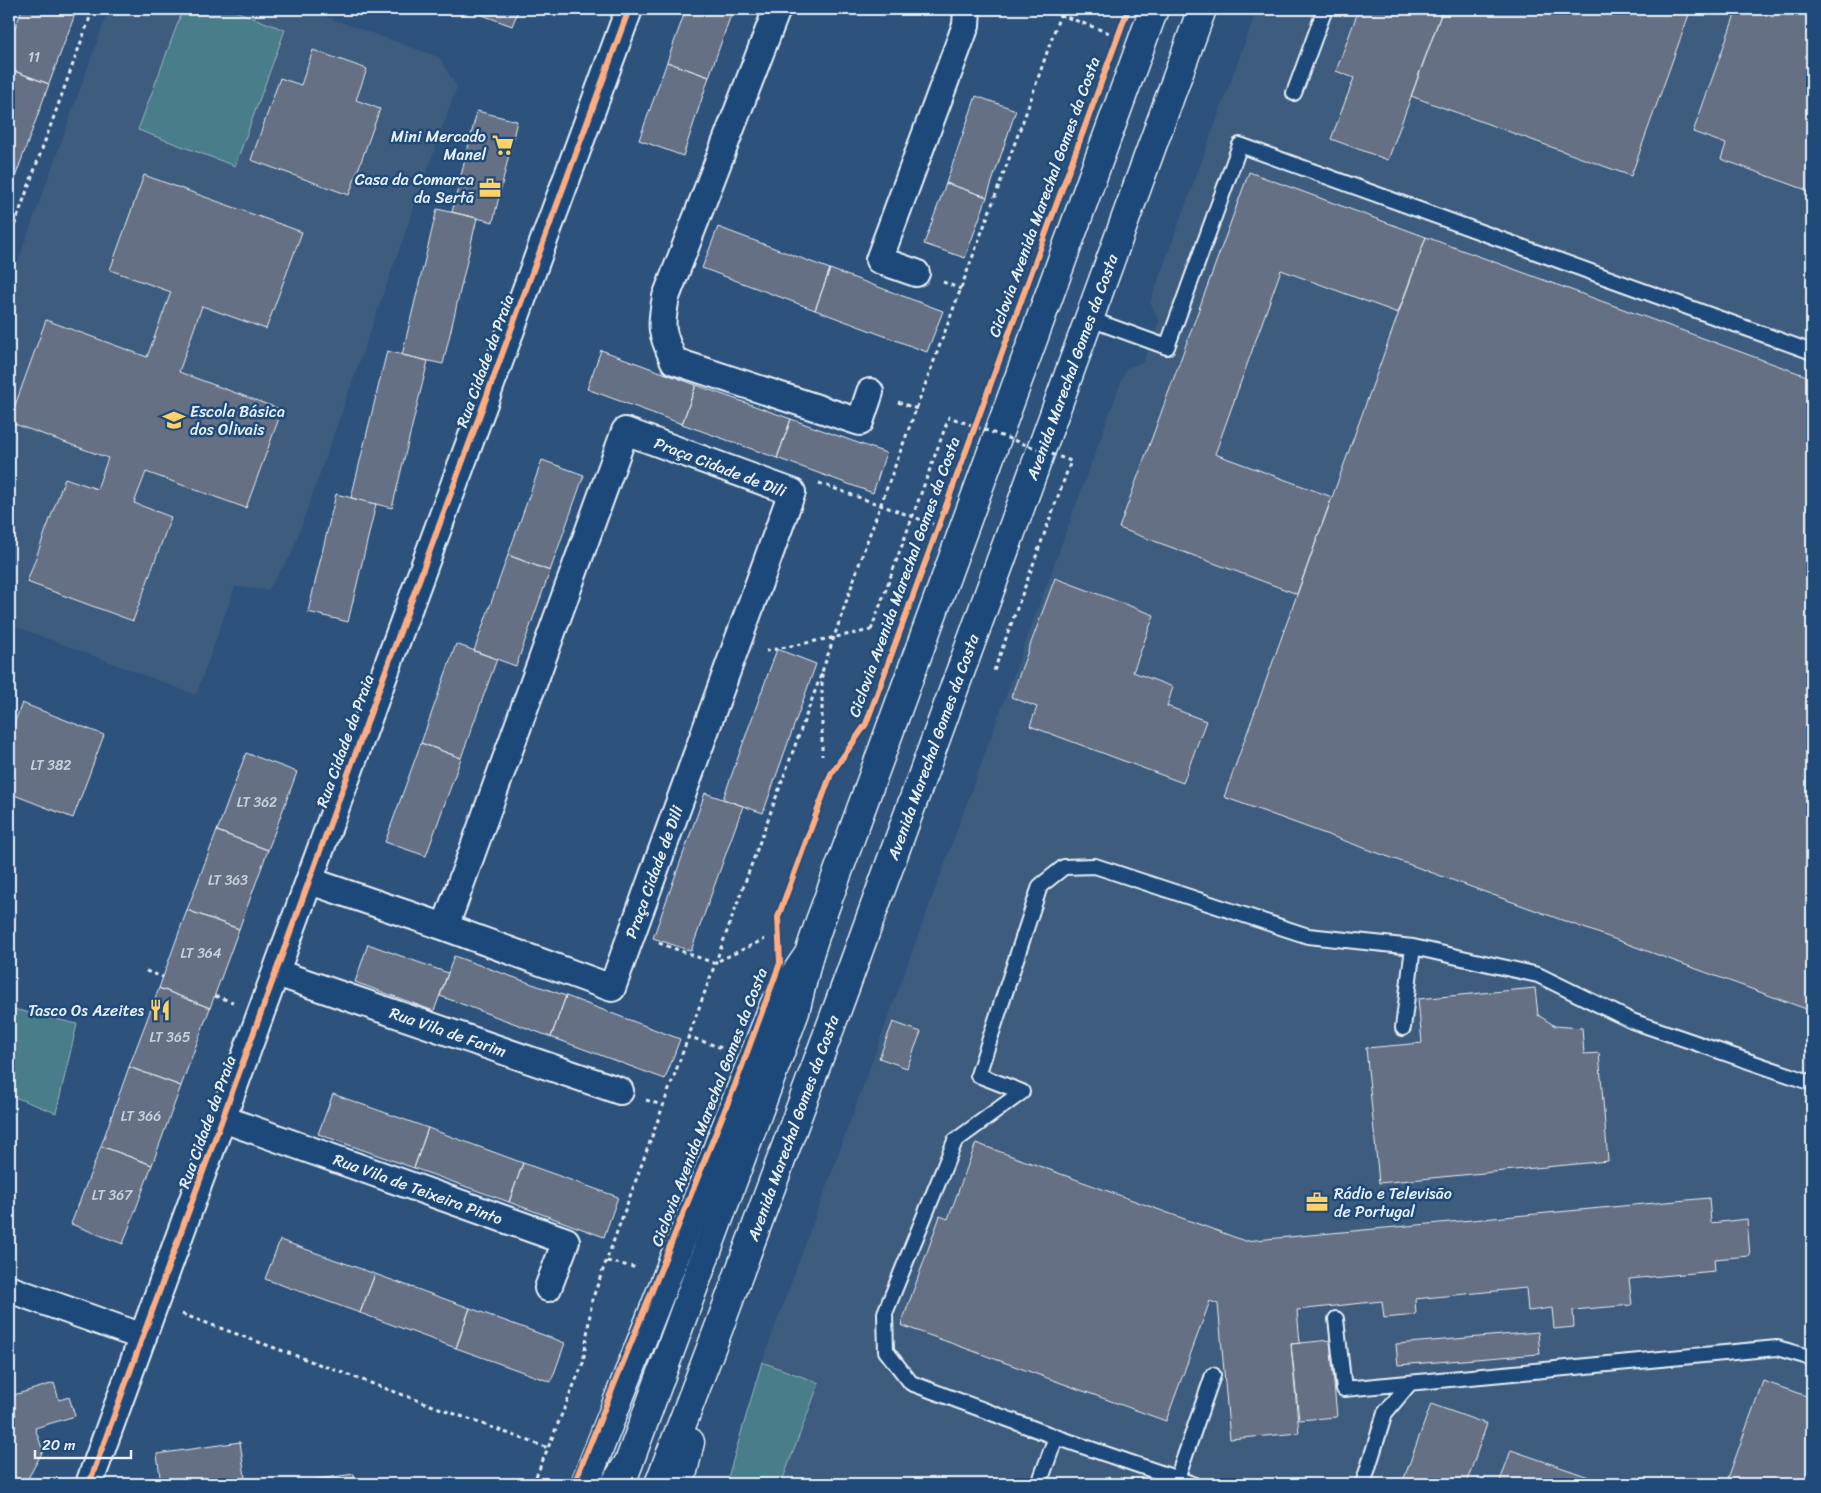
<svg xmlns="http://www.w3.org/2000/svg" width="1821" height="1493" viewBox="0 0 1821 1493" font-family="Sriracha,sans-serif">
<rect width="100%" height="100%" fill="#2d527c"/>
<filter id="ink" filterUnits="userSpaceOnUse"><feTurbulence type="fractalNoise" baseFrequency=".02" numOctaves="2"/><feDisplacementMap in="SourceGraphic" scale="10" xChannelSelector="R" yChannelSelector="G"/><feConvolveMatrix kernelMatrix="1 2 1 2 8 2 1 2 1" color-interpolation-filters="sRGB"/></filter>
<g filter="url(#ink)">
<path fill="#3e5b7e" d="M126 9H304L439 57 457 87 291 555 268 590 235 587 196 695 9 624V286L106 17Z
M1257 9H1812V1484H781L819 1383 762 1362 1126 368 1143 362 1159 321 1150 302Z"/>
<path fill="#4a7d8a" stroke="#99b7c1" d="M183 9H230L285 30 235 166 138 130Z
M9 1008 77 1024 56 1113 9 1095Z
M762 1362 819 1383 781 1484H726Z"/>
<path fill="#657084" stroke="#e8f1f8" d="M22 9H77L49 84 9 69V45Z
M466 9H519L512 26Z
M686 9H733L709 77 667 62Z
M1359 9H1443L1388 160 1331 139 1354 78 1336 71Z
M1443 9H1691L1631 176 1411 96Z
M1737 9H1751L1773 17 1776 9H1791L1812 17V192L1721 159 1726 144 1693 132Z
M313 50 367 69 356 100 380 109 349 195 251 160 280 78 301 85Z
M667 62 709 77 683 156 639 140Z
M9 69 49 84 9 194Z
M976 96 1016 110 987 197 946 183Z
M477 111 517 121 493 222 452 212Z
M1249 172 1426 237 1398 313 1281 270 1215 454 1332 497 1297 594 1119 528Z
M144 175 302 232 266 329 202 306 179 372 282 410 246 508 146 472 134 503 171 517 133 621 27 582 65 478 97 489 108 458 9 422 46 320 147 357 171 292 110 270Z
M946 183 987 197 965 258 924 244Z
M437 209 477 218 443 364 402 355Z
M718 227 830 269 815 310 702 268Z
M1426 237 1812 378V1000L1809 1010 1224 797Z
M830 269 943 311 927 352 815 310Z
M601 350 696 385 682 424 587 389Z
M387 351 428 361 392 508 351 498Z
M696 385 791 419 777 458 682 424Z
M791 419 886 453 873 493 777 458Z
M542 460 584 475 550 571 508 555Z
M336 494 376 504 348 622 308 612Z
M508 555 550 571 516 666 474 651Z
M1055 578 1154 615 1133 672 1173 687 1167 706 1206 721 1183 783 1030 726 1037 707 1011 697Z
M456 644 497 659 461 758 421 743Z
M777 649 816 664 763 813 723 799Z
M22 703 104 735 73 818 9 793V737Z
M421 743 461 758 426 856 385 842Z
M246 753 297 772 268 850 217 831Z
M705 793 743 806 691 951 653 938Z
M217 831 268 850 239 929 187 910Z
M187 910 239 929 210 1008 159 988Z
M368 944 448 973 434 1011 355 982Z
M454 956 566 996 551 1037 440 996Z
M159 988 210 1008 181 1086 129 1067Z
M1535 988 1538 1015 1555 1026 1582 1028 1584 1054 1599 1053 1608 1161 1379 1183 1366 1048 1422 1043 1418 999Z
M566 996 680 1039 665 1079 551 1037Z
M893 1022 921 1032 907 1068 879 1058Z
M129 1067 181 1086 152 1165 101 1146Z
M333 1094 428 1128 414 1168 318 1134Z
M428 1128 523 1163 509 1202 414 1168Z
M976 1143 1245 1241 1709 1198 1711 1223 1747 1219 1750 1256 1714 1259 1715 1271 1629 1279 1632 1305 1573 1310 1574 1327 1554 1329 1552 1308 1528 1311 1526 1288 1415 1299 1416 1315 1384 1318 1382 1301 1297 1310 1300 1343 1291 1344 1299 1433 1230 1439 1218 1304 1210 1301 1166 1421 901 1325 940 1216 948 1219Z
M101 1146 152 1165 123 1244 71 1224Z
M523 1163 618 1197 604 1237 509 1202Z
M280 1240 375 1274 360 1313 265 1279Z
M375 1274 470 1308 456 1348 360 1313Z
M470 1308 565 1343 551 1382 456 1348Z
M1538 1332 1540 1354 1398 1365 1396 1344Z
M1330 1340 1337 1417 1299 1420 1291 1344Z
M1763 1381 1812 1398V1484H1726Z
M54 1383 59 1400 69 1397 75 1416 35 1428 43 1451 25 1484H9V1385L11 1384 14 1395Z
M1431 1404 1487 1424 1466 1484H1402Z
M240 1442 246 1484H161L157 1454Z
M1511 1450 1609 1484H1499Z
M354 1474 355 1484H312V1480Z"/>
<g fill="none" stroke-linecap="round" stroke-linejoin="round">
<g stroke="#e8f1f8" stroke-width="18">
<path id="lane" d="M1294 93 1325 9
M1090 319 1167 347 1240 145 1812 352
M1403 1028 1413 947
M1336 1319 1344 1389 1777 1348 1812 1358
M1177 1479 1213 1375
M1039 1484 1056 1437
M1193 1484 1056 1437 911 1383 886 1351 885 1313 955 1141 1022 1092 978 1075 1040 886 1064 867 1095 866 1308 936 1413 947 1538 975 1632 1021 1812 1083
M1363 1484 1385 1413 1410 1383"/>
</g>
<g stroke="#e8f1f8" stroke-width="30">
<path id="street" d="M777 9 666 297C660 328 661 332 674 361L860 422 870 392
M916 273 879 260 966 25 967 9
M310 881 445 927 612 988 792 492 625 431 445 927
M277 973 620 1091
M223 1119 566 1241 548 1288
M9 1289 143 1337
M89 1484 390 659 629 9"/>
</g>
<g stroke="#e8f1f8" stroke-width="31">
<path id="primary" d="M621 1484 795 1012 809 954 820 921 1154 9
M659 1484 718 1330 846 985 1202 9
M680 1484 690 1442"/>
</g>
<g stroke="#e8f1f8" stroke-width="31">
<path id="highway" d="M585 1484 774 1005 809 954
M615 1484 629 1462"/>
</g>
<path stroke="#e8f1f8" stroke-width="3" stroke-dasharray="4 4" stroke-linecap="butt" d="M1045 9 1112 34
M9 240 93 9
M943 282 961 289
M898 402 917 409
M819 483 933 524
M766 651 871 630
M822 674V756
M659 943 714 963 765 939
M146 971 163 977
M215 996 233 1002
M687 1036 725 1049
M646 1100 662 1105
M607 1261 638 1268
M182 1314 548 1448
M533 1484 583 1363 592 1300 822 672 865 547 1026 113 1062 9"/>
<use href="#lane" stroke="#1f4a7a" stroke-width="14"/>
<use href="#street" stroke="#1f4a7a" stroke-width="26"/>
<use href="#primary" stroke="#1f4a7a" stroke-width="28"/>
<use href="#highway" stroke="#1f4a7a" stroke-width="28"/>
<path stroke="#e8f1f8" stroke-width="3" stroke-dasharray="4 4" stroke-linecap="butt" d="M871 630 949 417 1071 461 994 671"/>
<g stroke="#1f4a7a" stroke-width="9">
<path id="cycleway" d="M89 1484 390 659 629 9
M574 1484 735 1085 780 963 778 917 831 774 866 724 1128 9"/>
</g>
<use href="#cycleway" stroke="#ffac80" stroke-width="6"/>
</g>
</g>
<defs>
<g id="supermarket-bare" transform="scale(1.725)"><path d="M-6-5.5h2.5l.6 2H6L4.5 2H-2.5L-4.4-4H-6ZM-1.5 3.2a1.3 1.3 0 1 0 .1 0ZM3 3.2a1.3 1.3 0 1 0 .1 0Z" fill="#ffd166" stroke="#1f4a7a" stroke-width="2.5" paint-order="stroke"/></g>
<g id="office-bare" transform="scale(1.725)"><path d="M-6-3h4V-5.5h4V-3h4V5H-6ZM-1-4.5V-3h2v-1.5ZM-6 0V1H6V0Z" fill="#ffd166" stroke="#1f4a7a" stroke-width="2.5" paint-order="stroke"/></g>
<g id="school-bare" transform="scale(1.725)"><path d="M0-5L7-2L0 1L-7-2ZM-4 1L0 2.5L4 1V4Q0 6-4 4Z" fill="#ffd166" stroke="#1f4a7a" stroke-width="2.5" paint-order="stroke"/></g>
<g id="restaurant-bare" transform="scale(1.725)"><path d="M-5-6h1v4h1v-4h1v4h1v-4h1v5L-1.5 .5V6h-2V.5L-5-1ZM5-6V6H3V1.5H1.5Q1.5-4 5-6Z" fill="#ffd166" stroke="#1f4a7a" stroke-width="2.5" paint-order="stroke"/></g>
</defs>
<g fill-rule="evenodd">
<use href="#supermarket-bare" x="503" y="145"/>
<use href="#office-bare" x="490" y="188"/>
<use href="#school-bare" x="174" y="420"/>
<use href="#restaurant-bare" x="160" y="1010"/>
<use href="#office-bare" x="1317" y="1202"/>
</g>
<g text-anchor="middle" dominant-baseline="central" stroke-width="5" stroke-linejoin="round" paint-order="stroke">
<g font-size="14" fill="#c7d1db">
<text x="34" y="57">11</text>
<text x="51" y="765">LT 382</text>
<text x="257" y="802">LT 362</text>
<text x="228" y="880">LT 363</text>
<text x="201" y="953">LT 364</text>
<text x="170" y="1037">LT 365</text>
<text x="141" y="1116">LT 366</text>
<text x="112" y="1195">LT 367</text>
</g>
<g font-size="16" fill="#e8f1f8" stroke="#1f4a7a" text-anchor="end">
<text x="486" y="136">Mini Mercado<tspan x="486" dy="18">Manel</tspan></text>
<text x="474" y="179">Casa da Comarca<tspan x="474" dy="18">da Sertã</tspan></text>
<text x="190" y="411" text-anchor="start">Escola Básica<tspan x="190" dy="18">dos Olivais</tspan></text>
<text x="144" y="1010">Tasco Os Azeites</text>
<text x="1334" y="1193" text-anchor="start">Rádio e Televisão<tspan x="1334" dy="18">de Portugal</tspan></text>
</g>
<g font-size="16" fill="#e8f1f8" stroke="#1f4a7a">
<text transform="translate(1044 197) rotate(-70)">Ciclovia Avenida Marechal Gomes da Costa</text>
<text transform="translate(485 361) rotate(-70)">Rua Cidade da Praia</text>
<text transform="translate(1072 367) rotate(-70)">Avenida Marechal Gomes da Costa</text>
<text transform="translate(720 467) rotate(21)">Praça Cidade de Dili</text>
<text transform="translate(904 577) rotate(-70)">Ciclovia Avenida Marechal Gomes da Costa</text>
<text transform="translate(345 741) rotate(-70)">Rua Cidade da Praia</text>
<text transform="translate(933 747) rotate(-70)">Avenida Marechal Gomes da Costa</text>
<text transform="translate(654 872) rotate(-70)">Praça Cidade de Dili</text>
<text transform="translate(448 1032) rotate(19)">Rua Vila de Farim</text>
<text transform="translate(709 1107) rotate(-69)">Ciclovia Avenida Marechal Gomes da Costa</text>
<text transform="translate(207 1122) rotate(-70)">Rua Cidade da Praia</text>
<text transform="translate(793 1128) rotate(-70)">Avenida Marechal Gomes da Costa</text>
<text transform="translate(418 1189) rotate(20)">Rua Vila de Teixeira Pinto</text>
</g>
</g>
<rect width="1821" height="1493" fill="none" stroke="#1f4a7a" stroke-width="30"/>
<rect x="15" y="15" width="1791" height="1463" fill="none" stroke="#e8f1f8" stroke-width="2" filter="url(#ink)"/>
<path d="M35 1450v8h96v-8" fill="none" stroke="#e8f1f8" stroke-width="2.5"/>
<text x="42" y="1450" font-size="15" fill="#e8f1f8" stroke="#1f4a7a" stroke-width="4" paint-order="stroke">20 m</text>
</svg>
